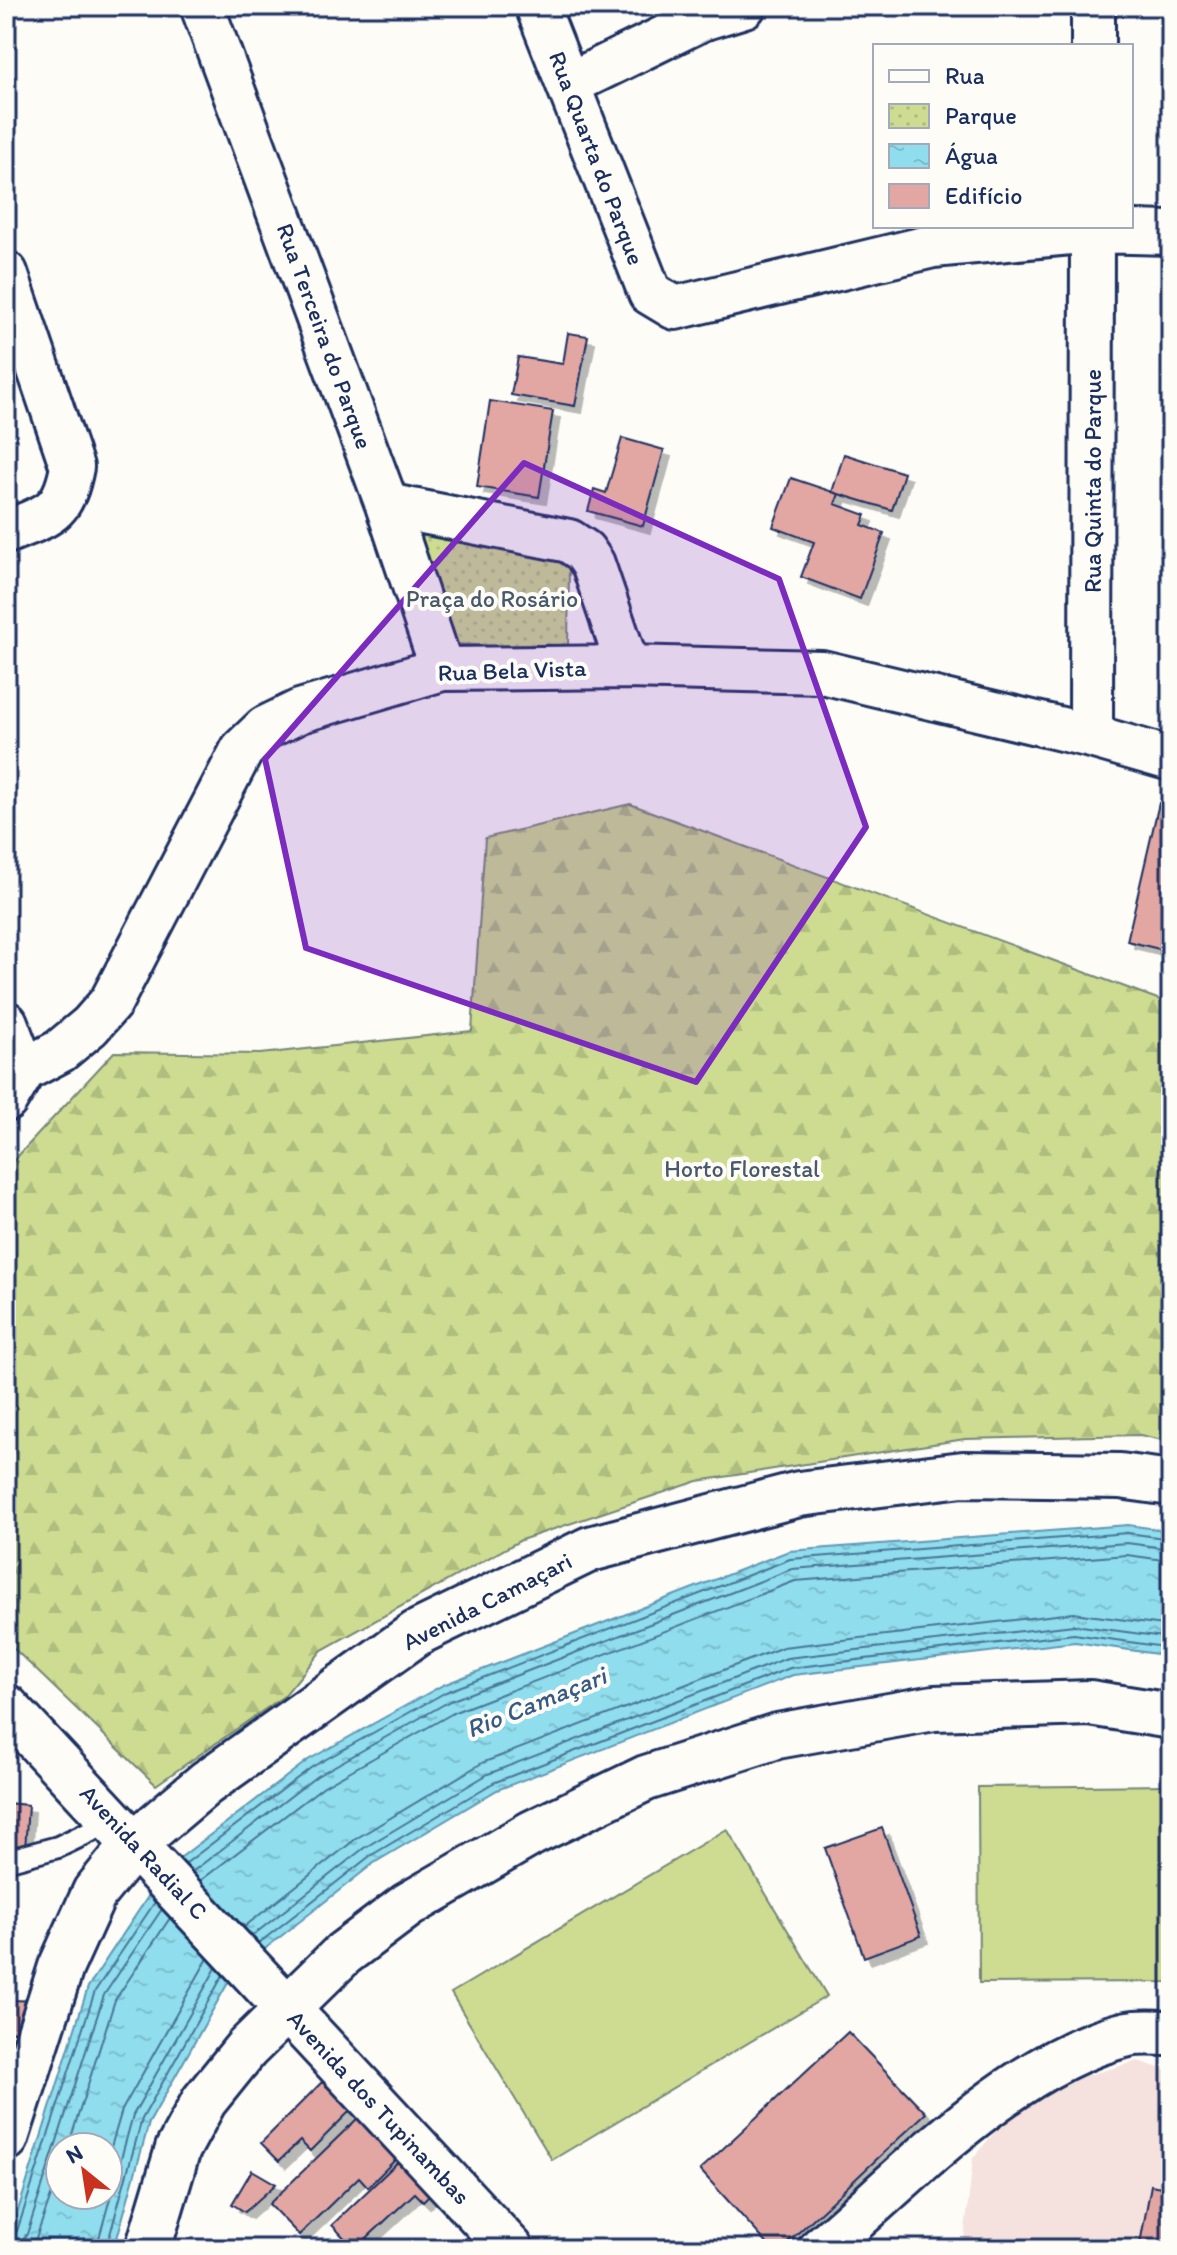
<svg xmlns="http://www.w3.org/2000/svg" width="1177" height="2255" viewBox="0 0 1177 2255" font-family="Itim,sans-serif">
<defs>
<pattern id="forest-firs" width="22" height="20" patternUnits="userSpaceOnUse" patternTransform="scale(2)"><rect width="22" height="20" fill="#cddc90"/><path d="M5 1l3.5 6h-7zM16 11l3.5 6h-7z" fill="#afbd7f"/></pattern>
<pattern id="park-dots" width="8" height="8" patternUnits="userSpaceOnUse" patternTransform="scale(2)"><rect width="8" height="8" fill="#cddc90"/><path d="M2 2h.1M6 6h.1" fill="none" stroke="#afbd7f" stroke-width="1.8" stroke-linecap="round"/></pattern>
<pattern id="water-ripples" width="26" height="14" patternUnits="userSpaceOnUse" patternTransform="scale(2)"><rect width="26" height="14" fill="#8fdded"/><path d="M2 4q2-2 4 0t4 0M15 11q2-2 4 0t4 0" fill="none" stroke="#7bbece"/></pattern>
<filter id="shadow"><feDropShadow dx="7" dy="7" stdDeviation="0" flood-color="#0004"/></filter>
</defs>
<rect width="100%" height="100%" fill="#fdfcf7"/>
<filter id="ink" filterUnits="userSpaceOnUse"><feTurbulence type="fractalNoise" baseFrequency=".0125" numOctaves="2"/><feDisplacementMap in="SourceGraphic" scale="16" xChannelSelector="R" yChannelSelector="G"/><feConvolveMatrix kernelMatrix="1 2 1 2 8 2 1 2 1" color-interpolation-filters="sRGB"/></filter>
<g filter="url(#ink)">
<path fill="#f5e2de" d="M1138 2061 1171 2072V2249H963L973 2158 1028 2092Z"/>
<path fill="#cddc90" stroke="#748677" stroke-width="2" d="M1171 1785V1982L979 1983 978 1787Z
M727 1829 827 1996 552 2160 451 1993Z"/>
<path fill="url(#forest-firs)" stroke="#748677" stroke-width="2" d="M630 804 1171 1004V1442L1140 1435 965 1439 698 1481 521 1540 322 1650 284 1696 156 1785 6 1641V1169L114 1052 260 1054 472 1031 485 838Z"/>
<path fill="url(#park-dots)" stroke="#748677" stroke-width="2" d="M418 534 569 564 568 650 455 644Z"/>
<path fill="url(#water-ripples)" stroke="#6197b4" stroke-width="2" fill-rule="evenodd" d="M1128 1525 1171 1531V1656L1075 1642 793 1675 497 1790 374 1863 233 1974 149 2123 114 2249H6L88 1987 167 1868 308 1760 443 1685 789 1551ZM60 2147H108V2195H60Z"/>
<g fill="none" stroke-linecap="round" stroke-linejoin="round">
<path stroke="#497597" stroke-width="2" d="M185 1864 312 1767 446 1692 790 1559 1128 1533 1171 1539
M192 1872 317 1776 450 1701 792 1569 1127 1543 1171 1549
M200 1881 324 1786 455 1712 795 1581 1127 1555 1171 1561
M244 1927 357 1838 482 1763 783 1647 1073 1613 1171 1626
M252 1936 364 1848 488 1774 787 1658 1074 1625 1171 1638
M259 1943 370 1856 493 1783 790 1668 1074 1634 1171 1648
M68 2147 115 2000 170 1918
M108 2157 122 2110 208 1958
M6 2237 17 2231 95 1991 155 1902
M6 2247 18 2245 27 2234 104 1995 162 1909
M32 2249 60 2171
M96 2249 133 2115 216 1968
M106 2249 142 2119 223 1975"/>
</g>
<path fill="#e2a7a3" stroke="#1b2f5e" stroke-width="2" filter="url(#shadow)" d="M568 333 588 336 575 406 511 395 518 357 563 364Z
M490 401 553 411 539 497 477 487Z
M622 438 664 450 643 526 588 511 594 489 606 493Z
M844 454 904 473 892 510 832 492Z
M791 478 839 494 835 504 866 515 862 525 884 533 860 599 801 577 814 542 773 527Z
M1159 803 1171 805V952L1127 941Z
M6 1803 28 1805 25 1850 6 1849Z
M882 1828 921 1936 864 1957 825 1848Z
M10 2000 43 2001 32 2031 10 2032Z
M848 2032 926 2113 781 2249H772L700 2170Z
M322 2082 351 2110 310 2151 300 2141 279 2161 261 2143Z
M360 2116 398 2157 368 2187 359 2177 299 2235 269 2204Z
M401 2159 433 2191 423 2201 415 2193 355 2249 332 2225Z
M252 2170 276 2184 245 2212 232 2204Z
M1151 2185 1171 2189V2249H1139Z"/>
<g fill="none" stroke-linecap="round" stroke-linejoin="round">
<g stroke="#1b2f5e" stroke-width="26">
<path id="service" d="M6 1861 58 1847 114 1820"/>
</g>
<g stroke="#1b2f5e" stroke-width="48">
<path id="minor" d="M202 6 387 505 442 669
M537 6 650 293 675 308 933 246 1092 231 1171 233
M1093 46V6
M569 84 702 19 744 6
M6 273 72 467C63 515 48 515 6 532
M387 505 569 541 584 551 593 564 628 667
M1091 736 1092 226
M6 1023 24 1070
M6 1100 24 1070 60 1051 90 1026 111 1002 242 750 265 728 300 711 442 669 628 667 822 672 1091 736 1171 759"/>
</g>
<g stroke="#1b2f5e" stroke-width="50">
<path id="tertiary" d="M6 1707 511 2249
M6 2138 61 1967 95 1892 135 1843 206 1783 417 1633 590 1549 799 1494 963 1474 1120 1476 1171 1483
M148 2249 178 2149 204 2101 246 2049 343 1954 408 1905 532 1833 646 1778 777 1736 934 1708 1090 1703 1171 1716
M821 2249C907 2176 1016 2059 1128 2034 1141 2031 1158 2033 1171 2033"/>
</g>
<use href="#service" stroke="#fdfcf7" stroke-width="20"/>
<use href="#minor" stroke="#fdfcf7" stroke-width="42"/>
<use href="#tertiary" stroke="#fdfcf7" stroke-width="44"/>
</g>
</g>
<path fill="#7b2cbf" fill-opacity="0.2" stroke="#7b2cbf" stroke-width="6" stroke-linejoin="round" d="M524 463 779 579 866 827 696 1082 306 948 265 759Z"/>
<g text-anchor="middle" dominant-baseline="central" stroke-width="8" stroke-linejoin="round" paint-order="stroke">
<g font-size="24" fill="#1b2f5e" stroke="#fdfcf7">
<text transform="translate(597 158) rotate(69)">Rua Quarta do Parque</text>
<text transform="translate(325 336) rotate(70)">Rua Terceira do Parque</text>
<text transform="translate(1092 481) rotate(-90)">Rua Quinta do Parque</text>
<text transform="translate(512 670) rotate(-2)">Rua Bela Vista</text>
<text transform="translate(487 1601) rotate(-27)">Avenida Camaçari</text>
<text transform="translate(144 1852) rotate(47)">Avenida Radial C</text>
<text transform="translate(379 2107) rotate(47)">Avenida dos Tupinambas</text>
</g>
<g font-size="24" fill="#485a6a" stroke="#fdfcf7">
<text x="492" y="598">Praça do Rosário</text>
<text x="742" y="1168">Horto Florestal</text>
</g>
<g font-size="26" font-style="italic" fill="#385a82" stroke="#fdfcf7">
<text transform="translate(536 1702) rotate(-22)">Rio Camaçari</text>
</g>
</g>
<rect width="1177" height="2255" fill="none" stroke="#fdfcf7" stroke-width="32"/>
<rect x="16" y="16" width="1145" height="2223" fill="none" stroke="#1b2f5e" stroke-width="3" filter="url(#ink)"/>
<rect x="873" y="44" width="260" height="184" fill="#fdfcf7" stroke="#a3aaba" stroke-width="2"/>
<rect x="889" y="70" width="40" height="12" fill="#fdfcf7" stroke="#a3aaba" stroke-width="2"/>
<text x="945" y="84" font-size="24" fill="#1b2f5e">Rua</text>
<rect x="889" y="104" width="40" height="24" fill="url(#park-dots)" stroke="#a3aaba" stroke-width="2"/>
<text x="945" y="124" font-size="24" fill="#1b2f5e">Parque</text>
<rect x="889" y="144" width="40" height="24" fill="url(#water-ripples)" stroke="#a3aaba" stroke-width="2"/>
<text x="945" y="164" font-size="24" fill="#1b2f5e">Água</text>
<rect x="889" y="184" width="40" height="24" fill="#e2a7a3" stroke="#a3aaba" stroke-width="2"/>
<text x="945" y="204" font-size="24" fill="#1b2f5e">Edifício</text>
<g transform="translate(84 2171) rotate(330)"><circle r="38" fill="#fdfcf7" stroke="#a3aaba" stroke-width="2"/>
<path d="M0-6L14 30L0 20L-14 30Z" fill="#c8321e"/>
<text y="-12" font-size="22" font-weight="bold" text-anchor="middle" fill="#1b2f5e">N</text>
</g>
</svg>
